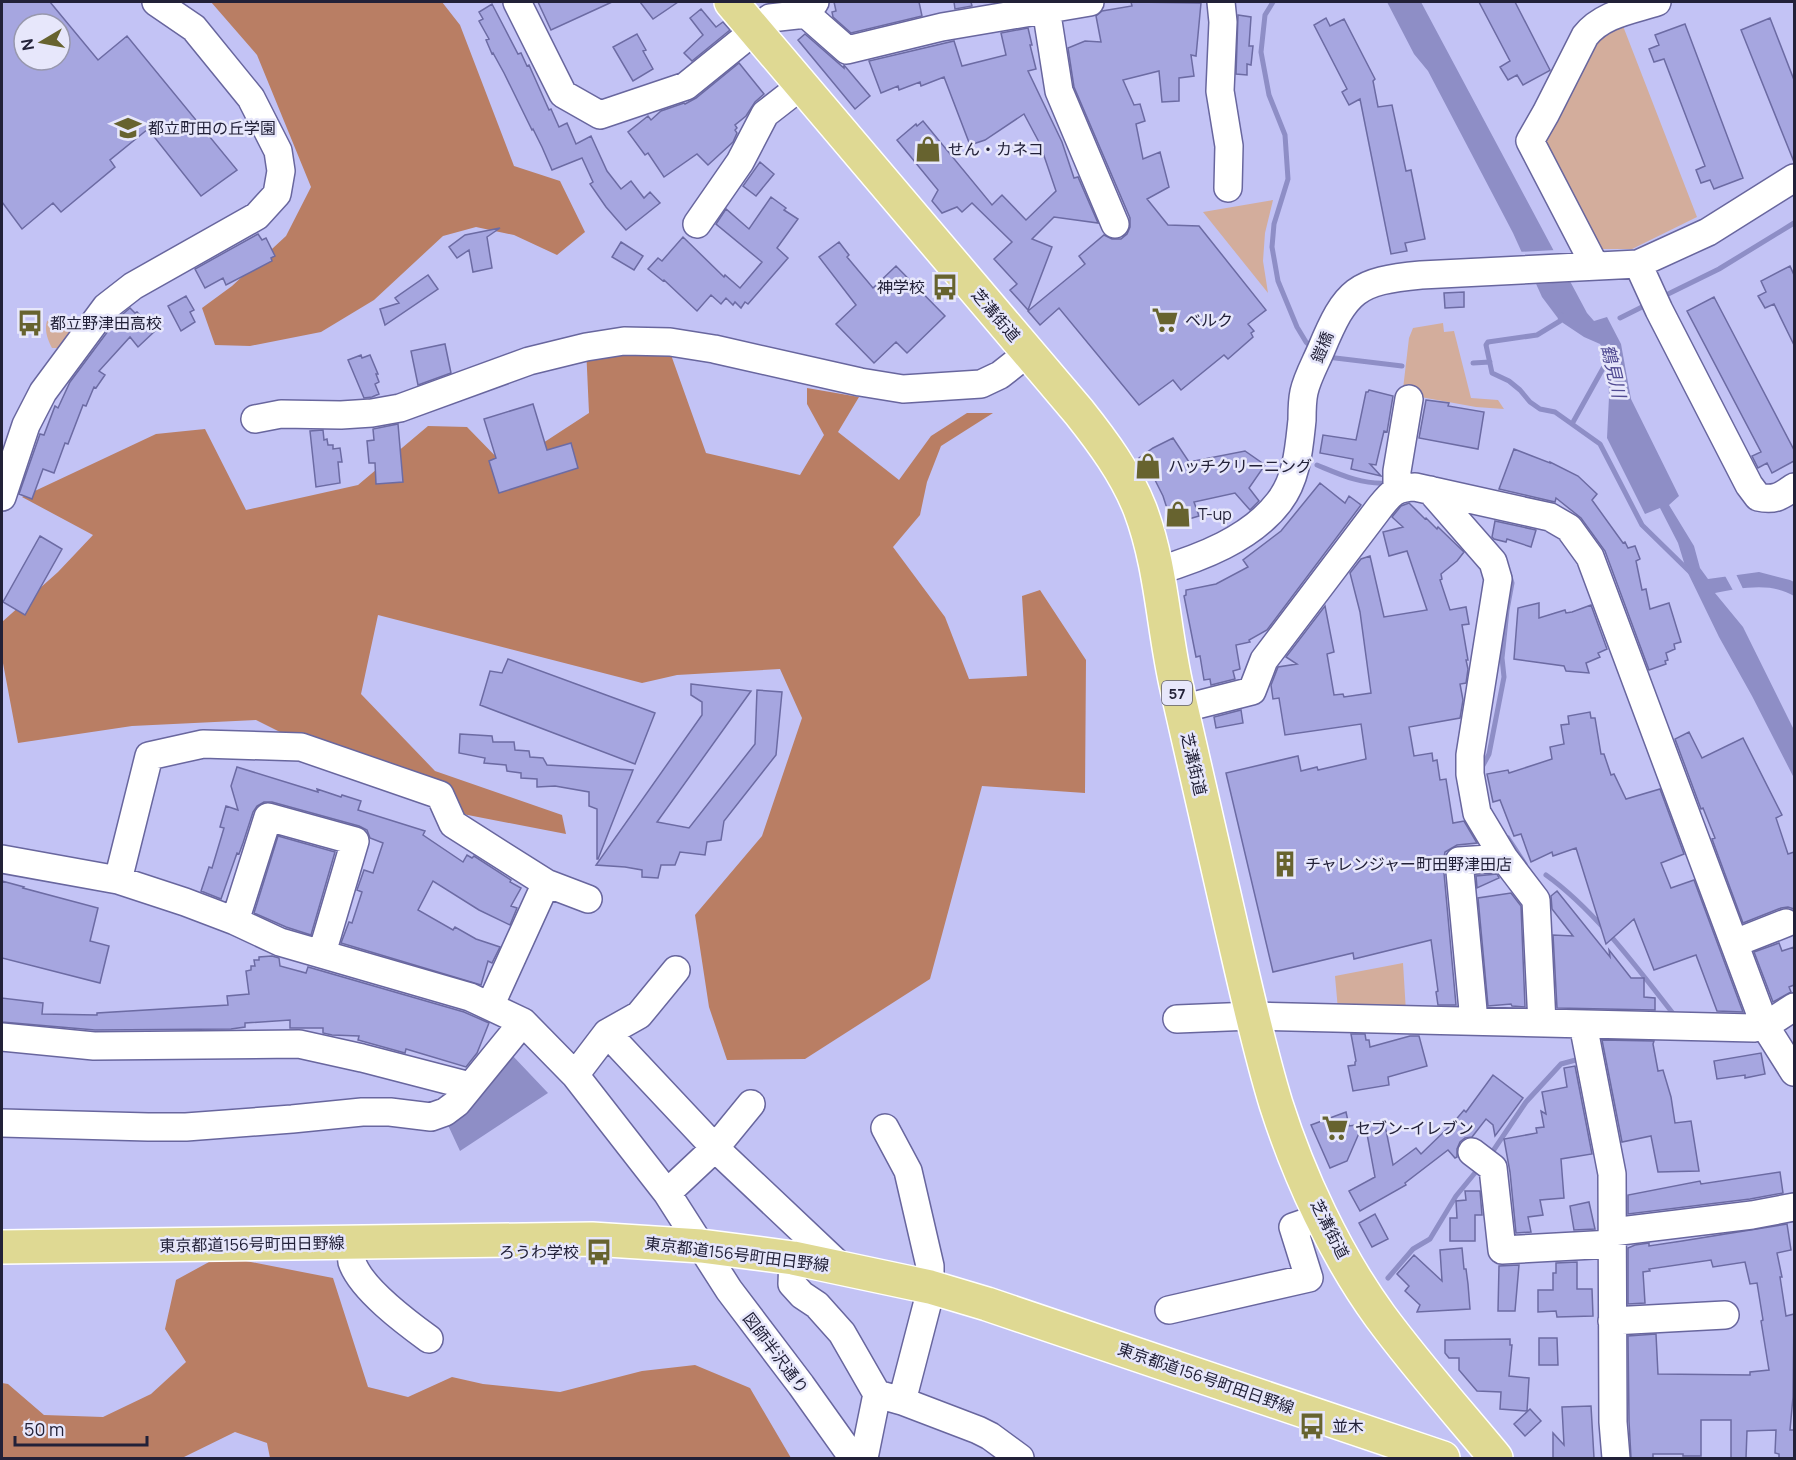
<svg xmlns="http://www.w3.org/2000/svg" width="1796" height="1460" viewBox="0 0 1796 1460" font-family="Manrope,'Noto Sans JP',sans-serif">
<rect width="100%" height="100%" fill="#c3c3f5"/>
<path fill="#d3ad9c" d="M1623 26 1697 217 1632 249H1598L1548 152 1546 136 1600 35Z
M1273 200 1265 233 1263 261 1268 293 1203 212Z
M64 315 79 323 58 348H52C48 341 44 330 47 321Z
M1443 323 1444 332 1454 331 1471 398 1498 400 1504 409 1476 407 1415 396 1403 389 1409 338 1413 328Z
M1403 963 1406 1012 1338 1010 1335 976Z"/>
<path fill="#b97e64" d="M211 2H442L460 25 514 166 560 181 585 232 557 255 514 235 476 227 443 236 374 300 321 332 250 346 215 345 202 308 232 286 286 236 311 187 257 55Z
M586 347 670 352 706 453 800 475 824 435 807 404V388L859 397 838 432 899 480 931 436 967 413H993L941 446 927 482 920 515 893 547 945 617 969 679 1027 676 1022 596 1040 590 1086 660 1085 793 982 786 930 979 805 1059 727 1060 709 1007 695 915 762 836 802 718 780 669 677 675 642 683 378 615 361 694 435 771 562 815 566 834 432 808 256 720 132 726 18 743 2 658V622L58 572 93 535 22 497 156 434 205 429 246 510 358 485 428 426 467 427 506 467 589 413Z
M220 1256 333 1278 368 1387 408 1397 452 1377 483 1384 560 1392 642 1371 695 1365 750 1388 791 1458H270L267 1443 235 1432 182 1458H2V1383L8 1384 44 1415 103 1417 151 1394 186 1362 165 1329 176 1280Z"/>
<path fill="#8e8ec6" d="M1387 2H1421L1587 313 1594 321 1607 317 1621 344 1631 399 1679 496 1669 505 1694 546 1700 568 1708 579 1759 572 1790 580 1794 582V596C1772 582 1740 588 1715 593L1743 627 1794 730V778L1752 696 1719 637 1686 569 1678 543 1660 508 1645 514 1607 438 1609 397 1608 359 1600 344 1584 337 1560 321 1542 297 1513 233 1428 71 1414 54Z
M511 1054 548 1093 460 1151 447 1123Z"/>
<path fill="#c3c3f5" d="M1556 250 1573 282 1533 284 1518 252Z
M1735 572 1745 593 1735 594 1724 574Z"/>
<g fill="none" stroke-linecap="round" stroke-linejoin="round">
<path stroke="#8e8ec6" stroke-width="5" d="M1273 2 1265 15 1261 52 1269 95 1285 135 1288 179 1274 224 1272 247 1278 281 1297 327 1306 342 1314 349
M1662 297 1719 269 1794 223
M1561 315 1560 321 1537 335 1488 342 1486 345 1492 373 1509 381 1520 390 1530 402 1540 409 1555 412 1600 444 1642 525 1690 572
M1620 318 1648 304
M1327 357 1402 366
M1473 363 1490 362
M1572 424 1611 354
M1317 465C1339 474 1362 485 1387 483
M1481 769 1489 754 1504 677 1502 658 1507 610 1512 583 1509 573
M1508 838 1525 864
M1546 875C1595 910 1638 969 1675 1016
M1493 1151 1526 1102 1561 1064 1583 1058
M1388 1278 1413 1249 1430 1239 1456 1196 1479 1168"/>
</g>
<path fill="#a6a6e0" stroke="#6c6ba3" stroke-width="1.5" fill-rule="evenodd" d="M2 2H50L98 60 127 36 237 170 201 196 148 129 110 160 115 167 61 212 53 203 22 229 2 202ZM24 24H60V60H24Z
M538 2H612L551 30Z
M640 2H678L653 19Z
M834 2H919L922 16 851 33 833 17 832 12 836 11Z
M954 2H971L972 6 955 9Z
M1131 2 1201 3 1196 56 1191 55 1194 76 1179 78V101L1162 102 1159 71 1123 80 1134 105 1140 104 1145 121 1136 124 1143 159 1160 152 1169 187 1147 199 1168 225 1199 226 1266 310 1248 324 1254 331 1251 333 1253 337 1228 359 1224 355 1181 390 1173 380 1139 405 1059 308 1040 325 1028 311 1085 264 1079 256 1104 235 1112 239H1121L1127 234 1130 227V218L1074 87 1068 48 1085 41 1101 42 1096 16 1102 11 1132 6Z
M1479 2H1515L1550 70 1549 71 1523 85 1517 75 1508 80 1500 67 1510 61Z
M492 4 518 54 521 53 527 66 529 65 549 110 551 109 559 127 567 123 576 144 591 136 607 171 621 189 631 181 644 198 650 192 660 203 626 230 606 207 590 184 593 182 582 158 552 170 542 147 533 129 532 130 504 73 493 53 492 54 486 40 489 39 479 21 483 19 479 12Z
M701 9 716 27 723 22 730 30 692 61 684 53 703 35 690 18Z
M1238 15 1251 17 1249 46H1253L1251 65 1247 64V75L1236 74Z
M1326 18 1330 26 1344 19 1375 79 1373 81 1378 107 1392 105 1406 171 1411 170 1425 239 1405 243 1407 251 1391 254 1360 99 1349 105 1342 92 1347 89 1314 25Z
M1770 18 1794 80V162L1741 30Z
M1685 24 1743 178 1714 189 1710 180 1701 183 1696 170 1705 166 1664 59 1654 62 1649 49 1659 45 1655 35Z
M1028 28 1032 45H1030L1036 69 1028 71 1062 142 1074 178 1078 177 1098 223 1054 217 1032 239 1052 247 1028 310 1010 290 1017 284 994 259 1012 242 972 203 962 212 957 207 942 213 932 201 938 190 897 140 916 124 917 126 923 121 992 205 1002 195 1026 220 1056 191 1040 144 1024 114 985 140 970 145 944 77 921 86 920 82 899 90 898 86 881 93 869 61 954 41 962 66 1006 55 1001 33Z
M637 34 646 50 643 51 653 69 633 81 613 47Z
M805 34 844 68V65L870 96 855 109 798 40Z
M739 63 764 94 755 102 746 116 735 125 737 128 735 130 737 133 733 142 708 165 697 154 664 177 648 153 645 155 628 132 648 116 651 120 661 111 684 103 685 104 696 98Z
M760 162 774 174 756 196 743 186Z
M771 197 786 208 784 210 798 219 777 248 788 258 748 304 745 302 741 308 735 302 733 305 726 298 721 304 711 295 697 311 664 280 663 281 648 269 658 258 662 261 683 237 724 277 725 275 740 288 762 262 716 224 726 209 749 229Z
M500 228 487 237 492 268 473 272 469 250 457 258 449 247 465 235Z
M258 234 262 240 266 238 275 256 271 258 272 261 226 285 223 278 205 288 195 269Z
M621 242 643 256 634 270 612 257Z
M839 242 849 255 847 257 873 288 896 266 945 316 907 353 896 342 874 363 836 324 856 305 819 257Z
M1790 266 1794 275V345L1774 304 1765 308 1758 296 1766 292 1761 281Z
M428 275 438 289 385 325 380 309 399 303 395 298Z
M1464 292V307L1445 308 1444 293Z
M186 296 194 310 190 312 195 322 181 331 168 306Z
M1714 297 1794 450V461L1772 473 1767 463 1758 468 1752 456 1761 452 1687 311Z
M130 308 135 313 137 312 155 331 138 347 130 337 99 371 105 375 96 388 94 387 86 406 83 405 68 444 65 443 54 473 43 469 32 499 19 494 40 434 44 435 55 406 58 408 70 382 117 319Z
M445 344 451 373 418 385 411 351Z
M361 355 362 358 370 355 378 374H376L379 382 375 384 379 394 372 397 364 398 348 360Z
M1369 390 1393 396 1387 432 1384 431 1376 465 1370 464 1381 476 1351 469 1353 459 1320 453 1323 435 1356 440 1366 392H1368Z
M1426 400 1449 403 1448 406 1484 412 1478 449 1419 438Z
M533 404 547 450 571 443 578 468 499 493 489 461 496 458 484 419Z
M398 424 403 482 376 484 375 463H369L367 441 374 440 373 429Z
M323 430 324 440 327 439 328 445H333V449L340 448 342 462H338L340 483 316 487 310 431Z
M1173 438 1189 462 1245 451 1265 465 1249 488 1259 501 1250 510 1235 493 1194 502 1199 516 1172 524 1163 496 1153 476 1148 479 1138 463 1139 458 1153 448Z
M1514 449 1550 463V462L1578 476 1597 494 1592 500 1623 543 1625 542 1628 548 1635 546 1640 559 1636 561 1642 590 1646 589 1650 609 1669 603 1681 642 1674 644 1675 649 1666 653 1668 660 1665 661 1666 664 1649 670 1605 551 1581 518 1556 498 1555 502 1499 489Z
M1320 483 1345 503 1349 496 1361 505 1267 630 1249 640 1250 642 1236 645 1240 669 1233 671 1235 679 1211 685 1210 679 1204 680 1200 656 1196 657 1184 596 1186 595V590L1216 584 1248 567 1243 560 1281 531Z
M1409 503 1425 519 1426 518 1437 529 1438 527 1464 552 1457 561 1441 574 1442 579 1440 580 1450 610 1466 607 1469 624 1462 625 1468 660H1466L1468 669 1466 683 1460 684 1463 700 1460 718 1409 727 1414 756 1432 753 1433 761 1437 760 1440 780 1446 779 1453 823 1464 821 1477 843 1457 845 1445 852 1443 862 1456 1005H1438L1436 992 1438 991 1431 940 1354 959 1353 953 1273 972 1226 773 1298 756 1301 771 1317 767 1318 770 1366 759 1361 724 1285 735 1279 698 1273 699 1271 685 1278 667 1297 664 1286 657 1325 606 1334 652 1327 654 1334 695 1343 694 1344 697 1371 693 1360 612 1350 573 1361 559 1370 556 1384 617 1427 610 1407 551 1389 556 1383 532 1403 527 1392 517 1401 506Z
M1495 521 1536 530 1531 547 1507 539 1506 542 1494 539 1492 537Z
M40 536 62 549 25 615 3 602Z
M1539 603V618L1565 610 1566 613 1572 612 1591 605 1607 649 1598 653 1600 657 1586 663 1589 673 1566 671 1564 666 1514 659 1518 608Z
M508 659 655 713 635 764 480 705 490 671 502 673Z
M691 684 751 691 657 822 689 828 755 744 757 690 782 692 776 755 724 821 721 840 707 842 705 855 680 852 675 865H661L658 878 642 877V870L625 867 596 865 702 715V702L691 695Z
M1241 710 1243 723 1216 728 1214 717Z
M1590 712 1591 718H1595L1601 754H1604L1611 775 1614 774 1626 799 1660 789 1684 854 1661 863 1671 888 1694 880 1743 1012 1717 1011 1696 955 1654 970 1634 919 1606 944 1576 848 1553 856 1552 852 1531 862 1521 834 1514 836 1500 800 1493 802 1487 774 1508 770 1509 773 1552 759 1550 747 1564 744 1561 725 1569 724 1568 716Z
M1689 732 1702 758 1743 738 1782 815 1776 818 1788 854 1794 852V909L1788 907 1781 908 1743 923 1712 839 1715 838 1703 808 1701 809 1675 739Z
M460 734 492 736 493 742H514L515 750 529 751 530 757 543 758 547 765 633 770 598 859H597V809L589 806V792L555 786 537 787V779L521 778V773L507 771 506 765 484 763 485 758 459 753Z
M237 767 318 792 317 789 341 797 342 795 361 801 358 810 425 831 423 835 463 862 467 855 472 858 474 856 511 880 510 882 521 888 511 906 517 908 510 925 479 910 433 881 418 910 453 930 455 927 476 939 500 947 492 963 488 961 481 985 341 943 349 922 352 923 362 892 357 890 364 870 373 873 383 843 370 838 367 830 359 826 272 802H264L257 806 253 812 243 843 239 854 237 853 221 899 201 891 209 867 212 868 224 828 220 827 226 806 238 810 231 786Z
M278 836 335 852 311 935 286 927 254 913Z
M1497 874 1499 878 1477 888 1476 876Z
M2 881 24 887 23 888 98 908 90 941 109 946 100 983 2 958Z
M1557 891 1610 957 1609 950 1631 978H1644V997L1655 998V1010L1557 1008 1553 935 1573 936 1552 909 1551 896Z
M1511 893 1521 906 1525 1007 1512 1006 1511 1004 1488 1006 1478 898Z
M1779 943 1782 951 1794 947V985L1789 987 1791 992 1773 1002 1754 952Z
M272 956 279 958 280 966 306 973 308 967 464 1012 489 1023 477 1053 466 1067 406 1049 405 1053 358 1040 359 1036 332 1035 323 1033V1028H290V1020L245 1023V1027L231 1029 95 1030 2 1022V998L43 1003 42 1014 97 1015V1013L228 1005 227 996 249 994 246 971 251 970V966H255L254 960H259V957Z
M1351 1034H1365L1366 1040H1369L1370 1047 1410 1036H1419L1427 1066 1388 1077 1389 1085 1353 1091 1348 1066 1355 1065V1062L1356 1061Z
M1602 1040 1654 1041 1653 1044 1658 1071 1663 1070 1671 1097 1675 1123 1691 1121 1699 1171 1658 1172 1651 1136 1622 1142Z
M1761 1053 1765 1074 1745 1078V1075L1717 1079 1714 1061Z
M1575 1066 1592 1154 1561 1159 1564 1198 1540 1200 1543 1215 1528 1217 1531 1232 1516 1233 1510 1172 1504 1139 1537 1133 1536 1128 1544 1127 1541 1111 1546 1114 1542 1092 1567 1087 1564 1068Z
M1493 1075 1523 1098 1495 1136 1493 1125 1486 1119 1472 1137 1465 1138 1460 1142 1457 1149V1157L1455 1158 1448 1150 1405 1183 1406 1185 1360 1211 1349 1191 1375 1177 1365 1123 1384 1120 1393 1165 1416 1148 1421 1154 1453 1123 1464 1110 1466 1112Z
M1346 1112 1349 1126 1363 1124 1347 1161 1330 1168 1311 1125Z
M1780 1172 1783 1193 1750 1199 1628 1214V1195L1700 1181 1701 1184Z
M1465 1191H1480L1482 1215H1475V1241H1450V1218H1457L1456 1201 1466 1200Z
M1589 1202 1595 1229 1574 1230 1570 1206Z
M1375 1214 1388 1239 1372 1247 1359 1223Z
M1787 1224 1791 1250 1777 1253 1782 1277H1780L1786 1316 1794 1314 1793 1397 1790 1430H1794V1458H1779V1454L1775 1453 1776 1430 1747 1431 1746 1458H1731V1420H1701V1456H1683V1454H1653V1458H1631L1629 1421 1628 1336 1656 1334 1658 1374 1750 1375V1372L1769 1370 1761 1321 1763 1320 1757 1283 1750 1284 1745 1262 1713 1267 1711 1260 1649 1269 1650 1271 1643 1272 1645 1303 1628 1304V1248L1635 1245 1649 1243V1246L1682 1241Z
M1462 1248 1464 1269H1466L1468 1284 1470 1309 1417 1312 1420 1305 1405 1291 1409 1286 1397 1274 1414 1255 1442 1281 1440 1250Z
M1577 1262V1289H1592L1593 1316 1557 1317 1556 1311 1538 1312V1290H1553V1273H1556V1263Z
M1519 1265 1515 1311H1498L1499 1266Z
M1539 1338H1557L1558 1365H1539Z
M1510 1339V1345H1512L1509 1376 1529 1378 1527 1411 1500 1409 1501 1392 1477 1391 1459 1370V1358H1449L1445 1353V1340Z
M1591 1406 1594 1458H1553V1433L1564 1445 1562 1407Z
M1530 1409 1541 1421 1525 1436 1514 1424Z"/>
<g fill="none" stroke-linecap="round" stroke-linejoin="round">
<g stroke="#68669e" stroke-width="30">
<path id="minor" d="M517 2 563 94 600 115 686 86 770 18 806 14 815 2
M1045 2 1059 91 1115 224
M1221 2 1223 22 1220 91 1229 146 1228 188
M806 14 847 50 942 27 1090 2
M697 224 740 162 765 114 801 86
M1638 264 1659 310 1749 485 1758 497C1775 501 1781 496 1794 487
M1595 266 1530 141 1546 113 1585 36C1602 14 1632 10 1657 2
M255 419 281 414 341 415 372 413 400 408 529 361 586 347 624 341 670 342 714 349 860 382 903 389 981 384 1000 375 1028 353
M1397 489V471L1409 399
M1430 490 1493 562 1498 579 1470 755V774L1477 813 1504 858 1536 900 1542 1023
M2 497 26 425 43 392 106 307 133 286 257 216 277 194 281 171 278 151 251 98 194 28 156 2
M1157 571C1200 558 1251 539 1279 502 1297 479 1299 448 1302 420 1302 411 1302 401 1304 392 1307 378 1315 364 1321 350 1346 290 1356 281 1421 275L1638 264 1708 232 1794 178
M1181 709 1252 691 1264 660 1380 507C1392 492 1395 488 1415 487L1550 517 1569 528 1590 557 1765 1026 1794 1072
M2 859 118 880 185 902 235 921 280 942 470 997 523 1022 575 1075 667 1193 729 1290 801 1385 853 1458
M118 880 149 756 203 744 301 747 440 795 453 824 546 883 588 899
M235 921 268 817 355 841 322 953
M1735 943 1786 923
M490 1006 546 883
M1177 1019 1252 1016 1754 1028 1765 1026 1794 1007
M1474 1021 1459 861 1504 858
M1583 1024 1612 1174 1613 1422 1616 1458
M607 1033 715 1148 841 1267
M2 1037 94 1046 299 1044 362 1058 470 1086
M575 1075 607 1033 639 1015 676 970
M2 1123 148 1127H186L292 1119 362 1112H390L431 1117 445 1112 457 1103 523 1022
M885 1128 908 1171 930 1266V1287L928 1301 902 1401
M1472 1152 1493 1168 1502 1250 1612 1244
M667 1193 715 1148 751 1104
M1612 1232 1752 1215 1794 1207
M352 1243C352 1249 351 1257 352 1262 361 1289 407 1323 429 1339
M793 1258 792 1284 802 1295 817 1305 842 1333 877 1394 902 1401 978 1430 990 1436 1020 1458
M1169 1310 1309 1278 1293 1227 1322 1217
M1612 1321 1725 1315
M864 1458 877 1394"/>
</g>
<g stroke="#fff" stroke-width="36">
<path id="major" d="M731 2 1079 412C1102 441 1126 473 1140 509 1162 567 1163 629 1177 689 1195 768 1213 847 1231 925 1245 985 1258 1045 1276 1104 1299 1176 1335 1254 1380 1316 1416 1365 1457 1411 1496 1458
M2 1247 592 1239 701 1246 793 1258 930 1287 987 1304 1443 1458"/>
</g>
<use href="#minor" stroke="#fff" stroke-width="27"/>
<use href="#major" stroke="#dfd993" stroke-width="33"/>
</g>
<defs>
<g id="school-bare" transform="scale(2.07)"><path d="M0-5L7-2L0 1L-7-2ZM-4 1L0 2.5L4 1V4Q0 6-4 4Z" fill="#67632f" stroke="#e7e7fb" stroke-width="2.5" paint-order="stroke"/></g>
<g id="shop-bare" transform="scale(2.07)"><path d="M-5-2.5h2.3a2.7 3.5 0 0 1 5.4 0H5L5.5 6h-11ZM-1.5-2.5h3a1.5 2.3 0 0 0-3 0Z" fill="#67632f" stroke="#e7e7fb" stroke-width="2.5" paint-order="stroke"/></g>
<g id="bus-bare" transform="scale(2.07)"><path d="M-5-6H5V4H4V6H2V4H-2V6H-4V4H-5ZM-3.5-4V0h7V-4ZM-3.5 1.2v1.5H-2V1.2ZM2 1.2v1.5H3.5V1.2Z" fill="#67632f" stroke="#e7e7fb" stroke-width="2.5" paint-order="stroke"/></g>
<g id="supermarket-bare" transform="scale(2.07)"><path d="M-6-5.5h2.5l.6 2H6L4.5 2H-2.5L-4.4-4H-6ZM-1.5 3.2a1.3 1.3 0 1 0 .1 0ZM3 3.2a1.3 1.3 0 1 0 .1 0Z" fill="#67632f" stroke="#e7e7fb" stroke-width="2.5" paint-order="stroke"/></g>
<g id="building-bare" transform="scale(2.07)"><path d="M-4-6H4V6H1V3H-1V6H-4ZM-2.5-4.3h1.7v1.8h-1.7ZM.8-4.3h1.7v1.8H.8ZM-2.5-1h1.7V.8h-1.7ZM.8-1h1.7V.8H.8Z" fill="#67632f" stroke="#e7e7fb" stroke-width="2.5" paint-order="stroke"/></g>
</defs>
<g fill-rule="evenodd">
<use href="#school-bare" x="128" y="128"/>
<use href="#shop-bare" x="928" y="149"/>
<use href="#bus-bare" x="945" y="287"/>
<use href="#supermarket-bare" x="1165" y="320"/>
<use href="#bus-bare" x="30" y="323"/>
<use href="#shop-bare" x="1148" y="466"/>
<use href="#shop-bare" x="1178" y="514"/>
<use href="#building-bare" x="1285" y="864"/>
<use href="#supermarket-bare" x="1335" y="1128"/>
<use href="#bus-bare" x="599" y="1252"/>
<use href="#bus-bare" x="1312" y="1426"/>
</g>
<g text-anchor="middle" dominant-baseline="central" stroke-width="5" stroke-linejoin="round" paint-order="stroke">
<rect fill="#e7e7fb" stroke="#5d5c72" stroke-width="1.5" x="1162" y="681" width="30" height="24" rx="4.5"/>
<g font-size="15" font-weight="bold" fill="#222138">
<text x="1177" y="693">57</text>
</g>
<g font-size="16" fill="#222138" stroke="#e7e7fb" text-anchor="start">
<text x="148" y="128">都立町田の丘学園</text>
<text x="948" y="149">せん・カネコ</text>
<text x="925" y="287" text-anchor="end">神学校</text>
<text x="1185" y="320">ベルク</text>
<text x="50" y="323">都立野津田高校</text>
<text x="1168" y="466">ハッチクリーニング</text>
<text x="1198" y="514">T-up</text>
<text x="1305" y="864">チャレンジャー町田野津田店</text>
<text x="1355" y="1128">セブン-イレブン</text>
<text x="579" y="1252" text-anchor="end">ろうわ学校</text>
<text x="1332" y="1426">並木</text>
</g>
<g font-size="16" fill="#222138" stroke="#e7e7fb">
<text transform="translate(996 315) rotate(49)">芝溝街道</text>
<text transform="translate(1322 347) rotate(-68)">鎧橋</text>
<text transform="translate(1194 764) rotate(77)">芝溝街道</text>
<text transform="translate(1330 1229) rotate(63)">芝溝街道</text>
<text transform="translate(252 1244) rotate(-1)">東京都道156号町田日野線</text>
<text transform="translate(737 1254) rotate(7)">東京都道156号町田日野線</text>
<text transform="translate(776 1353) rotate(53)">図師半沢通り</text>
<text transform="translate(1206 1378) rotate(19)">東京都道156号町田日野線</text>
</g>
<g font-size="18" font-style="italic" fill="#514b92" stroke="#e7e7fb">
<text transform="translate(1614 371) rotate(77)">鶴見川</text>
</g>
</g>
<rect width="1796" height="1460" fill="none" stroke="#222138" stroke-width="6"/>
<g transform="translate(42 42) rotate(260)"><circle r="28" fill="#e7e7fb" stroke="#9898ad" stroke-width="1.5"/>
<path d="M0-4.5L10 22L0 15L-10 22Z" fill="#67632f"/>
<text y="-9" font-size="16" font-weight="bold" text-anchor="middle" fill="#222138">N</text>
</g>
<path d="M15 1436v9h132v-9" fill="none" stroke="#222138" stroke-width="3"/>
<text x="24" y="1436" font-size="18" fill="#222138" stroke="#e7e7fb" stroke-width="4.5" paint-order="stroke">50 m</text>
</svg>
